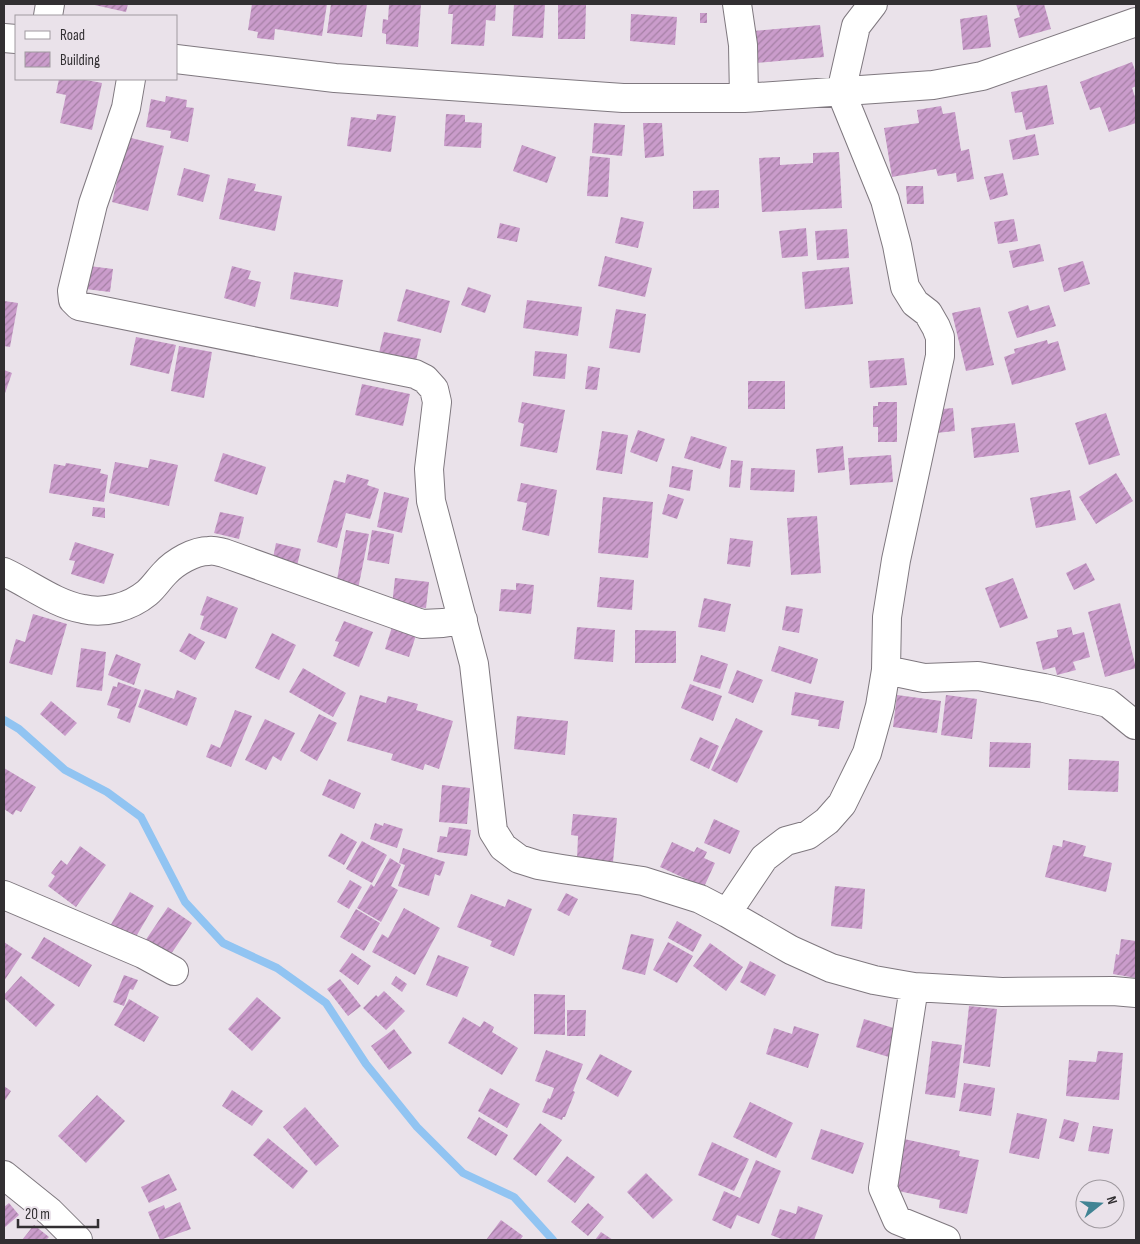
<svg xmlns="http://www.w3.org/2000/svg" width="1140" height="1244" viewBox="0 0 1140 1244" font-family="'Sofia Sans Condensed',sans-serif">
<defs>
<pattern id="building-hatch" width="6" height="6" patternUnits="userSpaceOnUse" patternTransform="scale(1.25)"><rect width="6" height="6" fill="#ca9ccb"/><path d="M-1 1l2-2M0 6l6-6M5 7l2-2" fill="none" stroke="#a580a5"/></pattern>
</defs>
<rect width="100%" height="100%" fill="#eae2ea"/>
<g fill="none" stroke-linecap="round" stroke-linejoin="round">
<path stroke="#91c4f2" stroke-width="8" d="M4 720 19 729 65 770 107 792 141 817 185 902 223 943 277 968 326 1003 366 1064 417 1127 463 1173 514 1197 553 1240"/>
</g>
<path fill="url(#building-hatch)" d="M90 4H128L126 12Z
M252 4H327L322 36 275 29 274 40 257 38 258 32 248 30Z
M331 4H367L362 37 327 33Z
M389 4H421L418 47 386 44V34L382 33 383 19 388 20Z
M449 4H496L495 21 486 20 484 46 451 44 453 14H448Z
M514 4H545L543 38 512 36Z
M558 4 586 5 585 39H558Z
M1016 4H1044L1051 29 1019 38 1014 19 1020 17Z
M700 13H707V23H700Z
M631 14 677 17 675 45 630 41Z
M987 15 991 47 963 50 960 19Z
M820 25 824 57 756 63 753 31Z
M1132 62 1136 73V86L1132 88 1136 100V123L1109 132 1100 107 1090 110 1080 82Z
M59 79H81L102 83 92 130 60 123 66 95 56 93Z
M1047 85 1054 124 1026 130 1022 112 1015 113 1011 92Z
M166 96 187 100 186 107 194 108 188 142 170 138 171 131 146 127 151 99 165 102Z
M941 106 943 114 955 112 961 151 969 149 974 179 957 182 956 173 938 176 936 169 892 177 884 128 919 123 917 110Z
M377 114 396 116 391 152 347 146 351 117 376 120Z
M446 114 465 115V122L482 123 481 148 444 146Z
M594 123 625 125 622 156 592 153Z
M643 123H662L664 156 645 158Z
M1035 134 1039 155 1013 160 1009 140Z
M127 137 164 146 148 211 112 202Z
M522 145 556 157 547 183 513 171Z
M839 152 842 208 762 212 759 158 780 157V165L813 163V153Z
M590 156 610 158 608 197 587 196Z
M184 168 210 175 203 202 177 195Z
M1003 173 1008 195 990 200 984 177Z
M228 178 256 184 254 191 282 196 275 231 219 219Z
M906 186H923L924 204H907Z
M719 190V208L693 209V191Z
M621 217 644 222 638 248 615 243Z
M1014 219 1018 241 998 244 994 222Z
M500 223 520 228 517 242 497 238Z
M806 228 808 256 782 258 779 231Z
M847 229 849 258 817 260 815 231Z
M1040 244 1044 261 1013 268 1009 251Z
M605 256 652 268 645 297 598 286Z
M1083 261 1090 284 1064 292 1058 268Z
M89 266 113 269 110 292 86 289Z
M232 266 251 271 248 279 261 282 255 307 224 298Z
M849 267 853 304 805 309 802 272Z
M294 272 343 280 338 307 290 299Z
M468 287 491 295 485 313 461 305Z
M406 289 450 301 441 333 397 321Z
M527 300 582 307 578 336 523 328Z
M4 301 18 303 10 347 4 346Z
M1028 305 1030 311 1049 305 1056 326 1017 338 1008 312Z
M980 307 994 365 966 371 952 313Z
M616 309 646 314 640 353 609 348Z
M384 332 421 339 416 361 379 353Z
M136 337 176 345 169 374 130 365Z
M1047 340 1048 344 1058 341 1066 370 1012 385 1004 357 1015 353 1014 349Z
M179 346 212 352 204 398 171 391Z
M535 351 567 354 565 379 533 376Z
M904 358 907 385 870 388 868 361Z
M588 366 600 368 597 390 585 389Z
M4 370 12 373 4 396Z
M748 381H785V409H748Z
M362 384 410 394 403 426 355 415Z
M522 402 565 410 557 453 520 446 524 424 518 422Z
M878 402H897V442H878V427H873V406H878Z
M953 408 955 431 936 433 933 410Z
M1106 413 1120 455 1089 465 1075 423Z
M1015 423 1019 452 974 458 971 428Z
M638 430 665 439 657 462 630 452Z
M602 431 628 435 622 474 596 470Z
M691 436 727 447 720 469 684 458Z
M843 446 845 470 818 473 816 449Z
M223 453 266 467 257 495 214 481Z
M891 455 893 482 850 485 848 458Z
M150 459 178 465 169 506 109 493 115 462 148 468Z
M731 460 743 461 740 488 729 487Z
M66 463 101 469 100 473 108 475 104 502 49 493 54 464 65 466Z
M672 466 693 470 690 491 669 487Z
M751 468 795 470 794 492 750 490Z
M1116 473 1133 501 1096 524 1079 497Z
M347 474 369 480 367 485 379 489 370 519 346 513 337 548 317 542 334 480 345 483Z
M521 483 557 490 549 536 522 530 527 503 517 501Z
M1070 490 1076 520 1036 528 1030 498Z
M384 492 409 498 402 533 377 527Z
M668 494 684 499 677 519 662 514Z
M603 497 653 502 648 558 598 553Z
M93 507 105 508V518L92 516Z
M220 512 244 517 239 539 214 533Z
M817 516 821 573 791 575 787 518Z
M346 530 369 534 358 589 336 585Z
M372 530 394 534 389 564 367 560Z
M730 538 753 541 750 567 727 564Z
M75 542 114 554 104 584 71 574 75 561 69 560Z
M276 543 301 549 296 570 272 563Z
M1086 563 1095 580 1074 590 1066 573Z
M600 577 634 580 632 610 597 607Z
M395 578 429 582 426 608 392 605Z
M1013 578 1028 618 1000 628 985 588Z
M516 583 534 585 531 614 499 611 501 589 516 590Z
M207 596 238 608 226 639 200 629 204 616 200 615Z
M704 598 731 604 725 632 698 627Z
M1120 603 1136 668 1105 677 1088 612Z
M786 606 803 609 799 633 782 630Z
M33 614 67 624 52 675 9 663 16 639 25 642Z
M344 621 373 632 359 667 333 656 339 642 335 641Z
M393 624 417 632 409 657 385 649Z
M577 627 615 630 613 662 574 659Z
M1071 627 1073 635 1084 632 1090 657 1073 662 1076 670 1057 675 1055 667 1043 670 1036 642 1058 637 1057 630Z
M635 630 676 631V663H635Z
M189 633 205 642 195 660 179 651Z
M272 633 296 645 279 680 255 668Z
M779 646 818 659 811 684 771 671Z
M81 648 106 652 102 691 76 687Z
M116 654 141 664 134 685 108 675Z
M701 655 728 664 720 689 693 681Z
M303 668 346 693 333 717 289 692Z
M737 670 763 680 753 703 728 693Z
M118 682 141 690 130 723 117 718 120 709 107 705 113 686 117 687Z
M690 684 722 696 713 721 681 708Z
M145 689 174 699 177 690 197 698 187 726 138 707Z
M795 692 844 701 839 729 818 726 819 720 791 715Z
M360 695 386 703 388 696 418 704 416 710 453 721 439 769 425 764 423 770 391 760 393 754 347 741Z
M897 695 941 701 937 733 893 727Z
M946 695 977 699 972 739 941 735Z
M51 701 77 723 65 736 40 714Z
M235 710 252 716 231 767 206 757 211 744 220 748Z
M319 714 337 723 317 761 300 751Z
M517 716 568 721 565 755 514 749Z
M736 718 763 731 737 783 711 770Z
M265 719 295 733 281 761 273 756 266 770 245 760Z
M700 737 719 746 709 769 690 760Z
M990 742 1031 743 1030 768 989 767Z
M1069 759 1119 761 1118 792 1068 790Z
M4 768 36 787 21 812 16 810 13 815 4 809Z
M329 779 361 793 354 809 322 795Z
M442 785 470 788 467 824 439 822Z
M573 814 617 818 613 862 577 859 578 836 571 835Z
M714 819 740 831 730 854 704 843Z
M375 823 383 826 384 823 403 829 397 848 370 839Z
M449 827 471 830 467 856 437 852 440 836 447 837Z
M341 833 357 842 344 865 328 856Z
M1063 840 1086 846 1083 856 1112 863 1106 892 1045 877 1053 845 1062 847Z
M362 841 387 855 372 883 346 869Z
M672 842 694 852 697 847 707 852 704 858 715 863 704 887 660 867Z
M80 846 106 865 76 907 48 886 55 876 51 873 61 860 67 865Z
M403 848 445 862 440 876 435 874 429 896 398 886 405 865 399 863Z
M390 858 401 865 391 886 398 890 381 922 357 908 371 884 374 887Z
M350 880 362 887 349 909 337 902Z
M835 886 865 889 862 929 831 926Z
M130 892 154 906 134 940 110 926Z
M566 893 578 899 569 916 557 910Z
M471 894 505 907 508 899 532 909 514 956 490 946 492 941 457 927Z
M168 907 192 923 169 957 145 941Z
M404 908 440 928 415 975 372 952 382 934 388 938Z
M356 909 380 923 364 951 340 937Z
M677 921 702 935 693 952 668 938Z
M631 934 654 939 645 975 622 969Z
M44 937 92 965 79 987 31 958Z
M1121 939 1136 941V978L1113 974 1116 954 1119 955Z
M4 942 22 954 4 981Z
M668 942 693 956 677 983 653 970Z
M710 943 743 967 726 991 693 966Z
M352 953 371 966 358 985 339 971Z
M438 955 469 967 457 997 426 985Z
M750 961 776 975 765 996 740 982Z
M124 975 138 980 133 990 130 989 124 1006 113 1002Z
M21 976 55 1005 36 1027 4 998V995Z
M396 976 407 984 402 992 391 984Z
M340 979 361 1006 348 1016 327 989Z
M384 991 405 1011 386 1030 363 1008 376 995 378 997Z
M534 994 565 995V1035L534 1034Z
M257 997 281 1018 252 1051 228 1029Z
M129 999 159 1017 144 1042 114 1025Z
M969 1006 997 1009 990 1067 963 1063Z
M567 1010H586L585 1036H567Z
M463 1017 480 1027 484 1021 494 1027 492 1032 518 1048 502 1075 448 1043Z
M864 1019 900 1030 892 1058 856 1047Z
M794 1026 819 1034 808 1068 766 1054 774 1028 792 1034Z
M394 1029 412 1053 389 1070 371 1046Z
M932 1041 962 1045 955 1098 925 1094Z
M546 1050 583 1064 573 1091 575 1092 565 1117H563L562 1120 542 1112 548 1098 550 1099 554 1088 535 1081Z
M1098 1051 1123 1053 1119 1100 1066 1096 1069 1060 1096 1062Z
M600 1054 632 1071 618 1097 586 1079Z
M964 1083 995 1088 991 1116 959 1111Z
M4 1086 11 1091 4 1102Z
M490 1088 520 1104 507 1128 478 1111Z
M232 1090 263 1111 252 1126 222 1106Z
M97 1095 125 1121 86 1163 58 1136Z
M750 1102 793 1123 776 1158 733 1137Z
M305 1107 339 1146 316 1166 283 1127Z
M1017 1113 1047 1119 1039 1159 1009 1153Z
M479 1117 508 1135 496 1156 467 1138Z
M1064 1119 1079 1123 1074 1142 1059 1138Z
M540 1123 562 1140 536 1176 513 1159Z
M1093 1126 1113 1129 1109 1154 1088 1151Z
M821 1129 864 1143 853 1174 811 1159Z
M268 1138 308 1171 293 1189 253 1155Z
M904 1139 960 1151 959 1156 979 1160 967 1214 939 1208 940 1200 894 1190Z
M712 1142 749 1159 734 1191 698 1175Z
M567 1156 595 1177 575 1203 547 1181Z
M756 1160 781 1171 759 1224 737 1215 731 1229 712 1220 724 1191 740 1198Z
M646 1173 673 1200 653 1219 627 1192Z
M169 1174 177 1190 149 1203 141 1187Z
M180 1202 191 1229 160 1240 148 1212 164 1205 165 1209Z
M9 1203 19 1215 4 1228V1207Z
M588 1203 604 1217 588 1236 571 1222Z
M798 1206 823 1215 814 1240H784L771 1235 780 1209 796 1214Z
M501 1220 523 1236 520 1240H486Z
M34 1225 49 1237 46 1240H22Z
M601 1232 613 1240H595Z"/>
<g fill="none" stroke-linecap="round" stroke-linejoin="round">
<g stroke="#7f787f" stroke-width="30">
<path id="minor" d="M737 4 743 45 744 98
M48 16 50 4
M4 38 16 39
M176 59 335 78 623 98H744L933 85 982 76 1136 22
M131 79 126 108 93 204 72 291 73 300 79 306 415 374 425 379 434 389 437 402 429 469 431 501 474 664 493 831 503 847 519 859 538 865 562 869 643 881 700 899 727 913 791 950 831 968 874 980 914 987 1002 992 1113 991 1136 993
M4 572C30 584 55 604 83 609 105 614 130 607 147 593 154 587 159 579 165 573 175 562 194 551 209 551 213 550 219 552 224 553L422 624 443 623 463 620
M886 670 924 678 978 676 1044 688 1108 703 1135 725
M4 895 143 954 174 971
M727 913 764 858 786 841 808 835 827 821 842 804 867 753 880 706 886 670 887 617 896 560 940 356V337L936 327 928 313 915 303 905 287 897 245 885 200 841 92 856 26 873 4
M914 987 883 1188 897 1220 946 1240
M4 1175 50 1212 78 1240"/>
</g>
<use href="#minor" stroke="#fff" stroke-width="28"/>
</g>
<rect width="1140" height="1244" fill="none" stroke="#322f32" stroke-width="10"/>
<rect x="15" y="15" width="162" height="65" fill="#eae2ea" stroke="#a09aa0"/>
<rect x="25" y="31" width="25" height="8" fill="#ffffff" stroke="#a09aa0"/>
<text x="60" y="40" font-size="15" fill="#322f32">Road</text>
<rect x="25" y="52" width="25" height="15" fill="url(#building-hatch)" stroke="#a09aa0"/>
<text x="60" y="65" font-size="15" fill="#322f32">Building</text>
<g transform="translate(1100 1204) rotate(73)"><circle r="24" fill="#eae2ea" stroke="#a09aa0"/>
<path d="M0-4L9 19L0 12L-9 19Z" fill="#418494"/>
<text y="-8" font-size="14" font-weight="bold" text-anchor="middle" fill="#322f32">N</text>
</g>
<path d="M18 1219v8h80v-8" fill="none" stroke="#322f32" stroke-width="2.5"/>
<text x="25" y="1219" font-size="15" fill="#322f32" stroke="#eae2ea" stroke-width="4" paint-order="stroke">20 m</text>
</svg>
